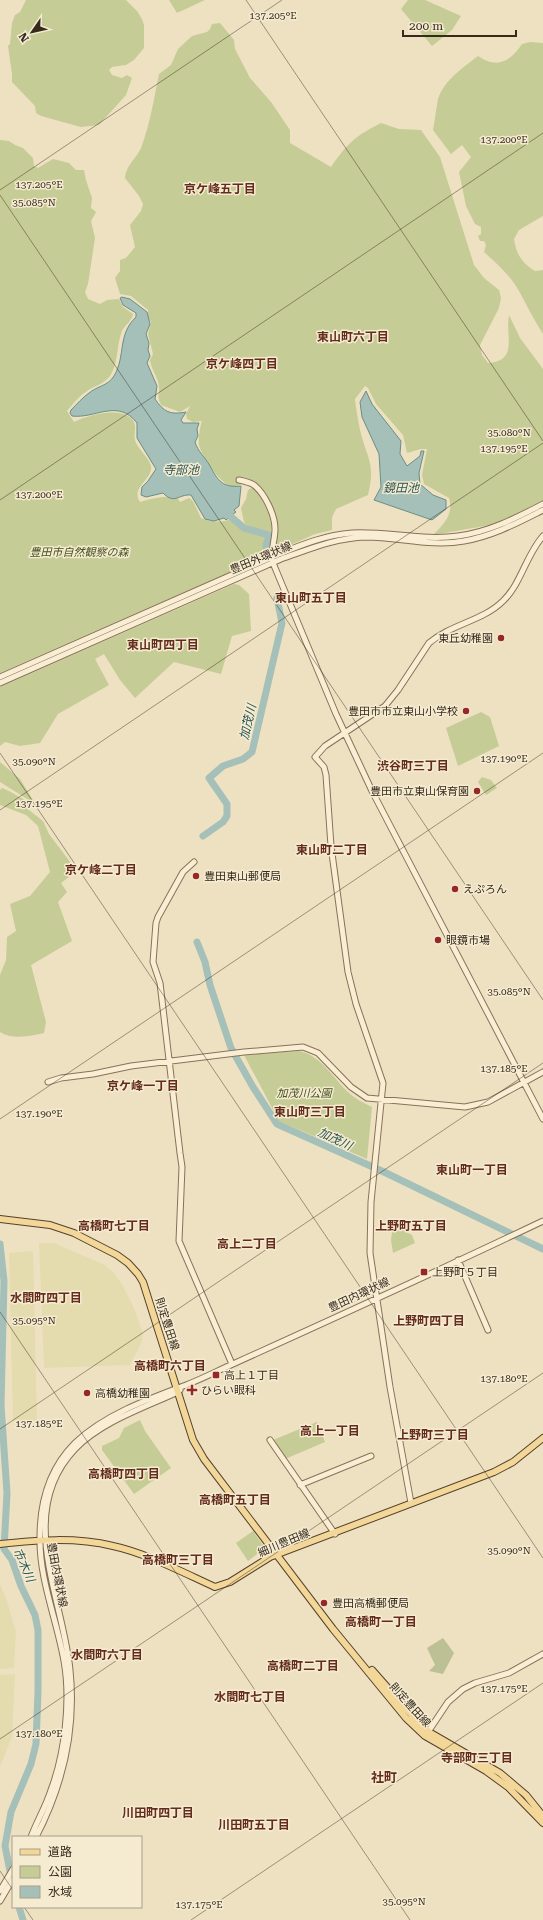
<svg xmlns="http://www.w3.org/2000/svg" width="543" height="1920" viewBox="0 0 543 1920" font-family="'Roboto Serif','Noto Sans JP',serif">
<rect width="100%" height="100%" fill="#eee1c1"/>
<path fill="#e4dbae" d="M39 1243H54L105 1265 114 1273 123 1286 134 1308 143 1334 141 1344 130 1365 44 1368Z
M33 1251 37 1421H13L9 1253Z
M0 1584 7 1601 16 1632 14 1668 0 1669Z
M15 1674 12 1737 0 1767V1675Z"/>
<path fill="#c5cc95" d="M26 0H126L137 11 142 19 144 25V48L134 60 126 65 112 67 109 70 112 75 122 78 127 75 132 78 126 95 99 125 81 127 41 116 36 113 35 106 12 82V74L8 46 10 44 12 23 15 15 20 12Z
M169 0H205L177 13Z
M408 0H425L461 16 452 30 432 46 401 9Z
M220 23 234 40 235 49 250 78 271 102 290 130V143L331 167C347 144 355 136 381 123L399 129 421 130 440 157 474 265 484 278 499 290 501 298 499 308 480 345 482 355 488 363C519 361 505 335 509 315L520 338 543 369V500L496 524 433 535C444 524 454 514 449 498L424 484 422 475 427 449H421L407 453 403 435 376 404 368 388 365 386 355 399C356 409 358 420 360 430 367 459 376 463 368 495L336 509 332 517V530L315 534 275 552C275 545 277 537 277 530 275 516 264 490 253 480 246 481 238 488 230 486 219 482 201 455 199 445 198 441 200 426 202 421L193 422 187 419 186 414 190 406 180 412 161 405C156 394 160 396 159 387 159 379 151 369 150 360L153 354 148 334 151 322 148 317V310L131 296 120 294 115 278 120 271V260L126 258 135 247 130 225 141 211 143 204 139 196 125 178C126 165 136 159 141 148 150 124 154 99 159 74L171 65 178 49 192 36 207 32 210 29 212 24Z
M530 42 543 43V216L519 230 514 239C516 254 522 263 535 271L543 270V334C534 320 527 306 519 291 511 276 496 263 484 252L486 245 484 241H480L478 236 481 234V227L475 224 466 206 459 172 471 157 462 145 451 154 433 130C435 120 436 109 438 99 444 80 464 67 478 56 497 69 510 62 522 44Z
M0 140 9 141 15 145 23 148 33 158 34 166 38 168 53 159 69 163 76 170H84L86 180 92 198 91 208 96 212 91 221 95 238 88 284 85 292 88 299 100 304 107 300 119 299 123 307 133 314C132 321 125 325 122 331 116 346 119 362 110 376 104 384 94 386 87 391 79 396 73 404 67 411L74 422C87 415 120 406 132 419 138 426 133 433 135 440 137 449 149 457 151 466 153 480 130 487 140 502 153 498 163 496 177 497L180 502 189 498 193 501 201 518C211 522 221 523 231 519L244 530 267 536 265 551 252 562 0 673Z
M253 487C263 501 273 516 271 534L248 528 244 522 241 508 246 499 248 490Z
M234 584 239 585 249 594 251 631 232 636 221 674 174 662 135 698 120 680 104 654 95 659 109 685 58 714 40 743 20 746 5 742 0 746V687Z
M481 712 490 717 499 746 458 766 446 728Z
M0 762 20 779 33 800 32 802 0 782Z
M482 777 491 780 497 788 486 795 478 782Z
M2 788 9 791 28 802 29 810 43 821 49 834 77 871 61 883 67 892 58 902 72 941 31 965 46 1022 44 1033C31 1036 12 1040 0 1032V975L6 960 7 937 16 931 10 904 30 896 50 872 38 826 26 815 0 805V790Z
M299 1051C322 1056 332 1077 348 1092 355 1099 364 1103 372 1107L367 1159 279 1121 244 1055Z
M393 1225 412 1235 415 1243 393 1253 391 1240Z
M140 1420 145 1431 171 1468 134 1494 102 1450V1446L119 1438 124 1428Z
M317 1422 325 1442 285 1459 273 1440Z
M253 1531 265 1548 248 1561 236 1543Z"/>
<path fill="#bbc194" d="M443 1638 454 1653 443 1674 429 1671 435 1665 427 1648Z"/>
<path fill="#a4c0b8" stroke="#6b8e86" d="M122 297 130 299 147 312 150 324 146 334 149 343 148 350 150 356 147 363 157 386 155 399C164 412 170 415 186 412L181 420 183 423H199L197 429 198 436 195 442C198 452 205 457 210 466 218 481 223 488 241 486L239 506 234 510 236 512 226 520 224 518 214 521 205 519 191 495C178 494 175 505 163 493L146 497 141 495 142 487 148 481 156 469 137 438V423C118 398 95 419 72 416L70 413 71 410C77 404 82 398 89 393 97 386 108 386 114 376 126 356 117 335 136 317V313L123 305 120 298Z
M366 391 372 404 401 441 400 454 407 466 420 456 421 451H424L419 473 420 484 433 495 446 500V509L432 520 374 500 381 487 379 454 362 417 360 402Z"/>
<g fill="none" stroke-linecap="round" stroke-linejoin="round">
<path stroke="#a4c0b8" stroke-width="7" d="M230 516 244 528 269 535 266 546 267 553
M203 836 223 822 227 816V804L209 778 223 766 243 759 252 752 282 623 277 598
M197 942 205 962 210 985 231 1048 253 1087 277 1124 384 1172 543 1249
M0 1244 4 1281 1 1405 7 1493 4 1549 12 1560 21 1586 35 1615 38 1630V1692L36 1744 31 1764 11 1812 5 1846 13 1886
M19 1907 23 1920"/>
<g stroke="#877259" stroke-width="7">
<path id="minor" d="M239 480C244 481 249 482 254 485 265 494 275 515 275 529 275 541 270 551 273 563L336 714 372 791 543 1119
M0 677 279 554C303 544 326 535 352 533 387 531 423 541 458 536 489 532 516 518 543 504
M0 683 281 559C310 549 335 538 366 537 399 537 431 547 464 541 493 536 517 523 543 510
M194 862 183 872 158 917 156 923 153 962 160 983 180 1153 182 1167 179 1241 232 1364
M48 1082 61 1078 93 1074 131 1066 244 1052 303 1047 318 1053 351 1087 367 1098 465 1107 488 1102 543 1072
M458 1260 488 1330
M270 1440 335 1534
M300 1485 371 1456
M411 1503 390 1387 370 1253 371 1202 383 1083 356 1004 348 972 331 846 326 775 324 767 315 757 325 746 385 706 398 690 429 643C451 624 483 621 503 601 521 584 526 555 543 536
M426 1735 448 1702 463 1689 475 1683 509 1673 543 1654
M31 1837C37 1821 46 1806 51 1790 65 1753 71 1700 64 1661 57 1620 39 1579 40 1537 40 1502 49 1469 75 1443 104 1415 148 1399 186 1385 202 1379 217 1371 233 1364 337 1317 440 1270 543 1221
M36 1837C63 1785 76 1728 70 1670 63 1598 15 1512 75 1449 101 1422 143 1408 178 1392L180 1390
M0 1891 13 1869
M0 1901 13 1879"/>
</g>
<g stroke="#55402d" stroke-width="8">
<path id="major" d="M0 1219 50 1225 74 1233 117 1255 128 1263 138 1274 143 1282 193 1440 204 1459 333 1629 406 1718 425 1736 486 1771 508 1787 543 1823
M0 1544C38 1540 75 1537 113 1546 146 1553 184 1573 215 1587L230 1582 270 1557 494 1472 513 1462 543 1438
M372 1670 417 1721 429 1732 500 1773 526 1795 543 1816"/>
</g>
<use href="#minor" stroke="#f9eed4" stroke-width="5"/>
<use href="#major" stroke="#f2d798" stroke-width="6"/>
</g>
<path fill="none" stroke="#372a1d" stroke-width="1" stroke-opacity="0.45" d="M246 0 543 441M0 190 282 0M0 195 543 1000M0 500 543 133M0 753 543 1558M0 810 543 443M0 1119 543 753M0 1312 410 1920M0 1429 543 1063M0 1739 543 1373M0 1871 13 1890M24 1907 33 1920M191 1920 543 1683"/>
<g fill="#962928" stroke="#f5ebd1" stroke-width="1.5">
<circle cx="501" cy="638" r="4"/>
<circle cx="466" cy="711" r="4"/>
<circle cx="477" cy="791" r="4"/>
<circle cx="196" cy="876" r="4"/>
<circle cx="455" cy="889" r="4"/>
<circle cx="438" cy="940" r="4"/>
<rect x="420" y="1268" width="8" height="8" rx="2"/>
<rect x="212" y="1371" width="8" height="8" rx="2"/>
<path d="M190 1384h4v4h4v4h-4v4h-4v-4h-4v-4h4z"/>
<circle cx="87" cy="1393" r="4"/>
<circle cx="324" cy="1603" r="4"/>
</g>
<g text-anchor="middle" dominant-baseline="central" stroke-width="3" stroke-linejoin="round" paint-order="stroke">
<g font-size="11" font-style="italic" fill="#475323" stroke="#f5ebd1">
<text x="79" y="552">豊田市自然観察の森</text>
<text x="304" y="1093">加茂川公園</text>
</g>
<g font-size="11" fill="#372a1d" stroke="#f5ebd1">
<text transform="translate(261 558) rotate(-23)">豊田外環状線</text>
<text transform="translate(359 1295) rotate(-25)">豊田内環状線</text>
<text transform="translate(167 1324) rotate(72)">則定豊田線</text>
<text transform="translate(284 1543) rotate(-23)">細川豊田線</text>
<text transform="translate(57 1575) rotate(79)">豊田内環状線</text>
<text transform="translate(410 1705) rotate(48)">則定豊田線</text>
</g>
<g font-size="11" fill="#372a1d" stroke="#f5ebd1" text-anchor="start">
<text x="493" y="638" text-anchor="end">東丘幼稚園</text>
<text x="458" y="711" text-anchor="end">豊田市市立東山小学校</text>
<text x="469" y="791" text-anchor="end">豊田市立東山保育園</text>
<text x="204" y="876">豊田東山郵便局</text>
<text x="463" y="889">えぷろん</text>
<text x="446" y="940">眼鏡市場</text>
<text x="432" y="1272">上野町５丁目</text>
<text x="224" y="1375">高上１丁目</text>
<text x="201" y="1390">ひらい眼科</text>
<text x="95" y="1393">高橋幼稚園</text>
<text x="332" y="1603">豊田高橋郵便局</text>
</g>
<g font-size="12" font-weight="bold" fill="#642c1c" stroke="#f5ebd1">
<text x="220" y="189">京ケ峰五丁目</text>
<text x="353" y="337">東山町六丁目</text>
<text x="242" y="364">京ケ峰四丁目</text>
<text x="311" y="598">東山町五丁目</text>
<text x="163" y="645">東山町四丁目</text>
<text x="413" y="766">渋谷町三丁目</text>
<text x="332" y="850">東山町二丁目</text>
<text x="101" y="870">京ケ峰二丁目</text>
<text x="143" y="1086">京ケ峰一丁目</text>
<text x="310" y="1112">東山町三丁目</text>
<text x="472" y="1170">東山町一丁目</text>
<text x="114" y="1226">高橋町七丁目</text>
<text x="411" y="1226">上野町五丁目</text>
<text x="247" y="1244">高上二丁目</text>
<text x="46" y="1298">水間町四丁目</text>
<text x="429" y="1321">上野町四丁目</text>
<text x="170" y="1366">高橋町六丁目</text>
<text x="330" y="1431">高上一丁目</text>
<text x="433" y="1435">上野町三丁目</text>
<text x="124" y="1474">高橋町四丁目</text>
<text x="235" y="1500">高橋町五丁目</text>
<text x="178" y="1560">高橋町三丁目</text>
<text x="381" y="1622">高橋町一丁目</text>
<text x="107" y="1655">水間町六丁目</text>
<text x="303" y="1666">高橋町二丁目</text>
<text x="250" y="1697">水間町七丁目</text>
<text x="477" y="1758">寺部町三丁目</text>
<text x="158" y="1813">川田町四丁目</text>
<text x="254" y="1825">川田町五丁目</text>
</g>
<g font-size="12" font-style="italic" fill="#2c5755" stroke="#f5ebd1">
<text x="181" y="470">寺部池</text>
<text x="401" y="488">鏡田池</text>
<text transform="translate(248 722) rotate(-77)">加茂川</text>
<text transform="translate(335 1139) rotate(25)">加茂川</text>
<text transform="translate(24 1565) rotate(66)">市木川</text>
</g>
<g font-size="13" font-weight="bold" fill="#642c1c" stroke="#f5ebd1">
<text x="384" y="1777">社町</text>
</g>
</g>
<g font-size="10" text-anchor="middle" fill="#372a1d" stroke="#f5ebd1" stroke-width="3" stroke-linejoin="round" paint-order="stroke">
<text x="273" y="19">137.205°E</text>
<text x="504" y="143">137.200°E</text>
<text x="39" y="188">137.205°E</text>
<text x="34" y="206">35.085°N</text>
<text x="509" y="436">35.080°N</text>
<text x="504" y="452">137.195°E</text>
<text x="39" y="498">137.200°E</text>
<text x="504" y="762">137.190°E</text>
<text x="34" y="765">35.090°N</text>
<text x="39" y="807">137.195°E</text>
<text x="509" y="995">35.085°N</text>
<text x="504" y="1072">137.185°E</text>
<text x="39" y="1117">137.190°E</text>
<text x="34" y="1324">35.095°N</text>
<text x="504" y="1382">137.180°E</text>
<text x="39" y="1427">137.185°E</text>
<text x="509" y="1554">35.090°N</text>
<text x="504" y="1692">137.175°E</text>
<text x="39" y="1737">137.180°E</text>
<text x="404" y="1905">35.095°N</text>
<text x="199" y="1908">137.175°E</text>
</g>
<rect x="12" y="1836" width="130" height="72" fill="#f5ebd1" stroke="#a99e89"/>
<rect x="20" y="1849" width="20" height="6" fill="#f2d798" stroke="#a99e89"/>
<text x="48" y="1856" font-size="12" fill="#372a1d">道路</text>
<rect x="20" y="1866" width="20" height="12" fill="#c5cc95" stroke="#a99e89"/>
<text x="48" y="1876" font-size="12" fill="#372a1d">公園</text>
<rect x="20" y="1886" width="20" height="12" fill="#a4c0b8" stroke="#a99e89"/>
<text x="48" y="1896" font-size="12" fill="#372a1d">水域</text>
<g transform="translate(32 32) rotate(236)" stroke="#f5ebd1" stroke-width="3" paint-order="stroke">
<path d="M0-3L7 15L0 10L-7 15Z" fill="#372a1d"/>
<text y="-6" font-size="11" font-weight="bold" text-anchor="middle" fill="#372a1d">N</text>
</g>
<path d="M403 30v6h113v-6" fill="none" stroke="#372a1d" stroke-width="2"/>
<text x="409" y="30" font-size="12" fill="#372a1d" stroke="#f5ebd1" stroke-width="3" paint-order="stroke">200 m</text>
</svg>
